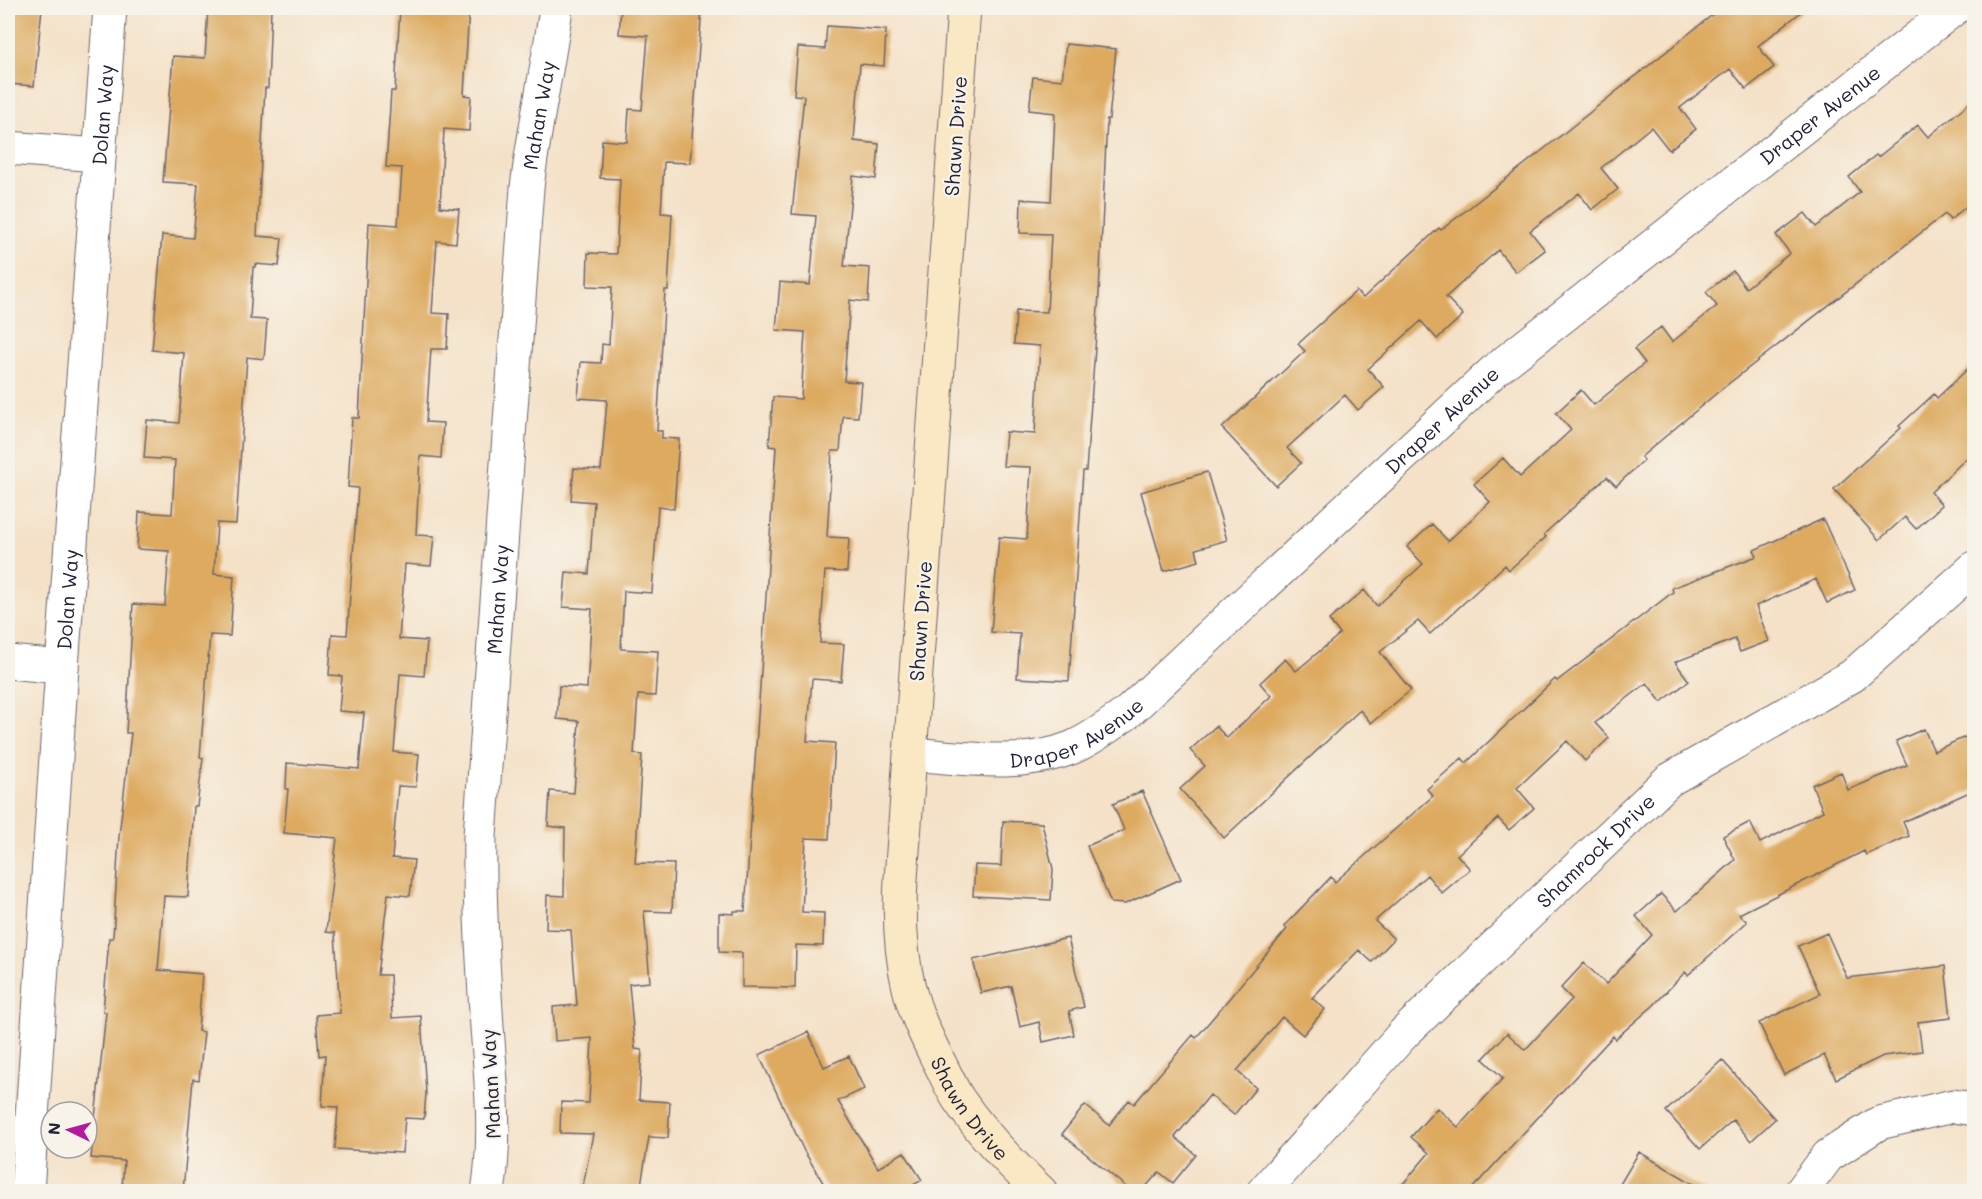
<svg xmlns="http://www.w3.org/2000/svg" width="1982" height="1199" viewBox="0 0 1982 1199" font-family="Mali,sans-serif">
<rect width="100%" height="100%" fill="#f7f3e8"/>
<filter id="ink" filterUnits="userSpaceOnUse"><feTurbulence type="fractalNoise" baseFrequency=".0167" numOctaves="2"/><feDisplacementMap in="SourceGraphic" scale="12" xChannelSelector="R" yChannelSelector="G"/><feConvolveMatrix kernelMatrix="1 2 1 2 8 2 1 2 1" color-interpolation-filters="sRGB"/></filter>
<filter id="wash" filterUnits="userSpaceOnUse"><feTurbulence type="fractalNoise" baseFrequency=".008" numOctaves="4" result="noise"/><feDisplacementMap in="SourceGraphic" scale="24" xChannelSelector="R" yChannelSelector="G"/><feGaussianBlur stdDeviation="1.35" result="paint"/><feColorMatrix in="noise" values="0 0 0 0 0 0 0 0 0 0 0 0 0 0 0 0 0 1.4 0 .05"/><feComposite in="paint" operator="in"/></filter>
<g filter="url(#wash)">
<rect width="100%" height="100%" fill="#f4e1c7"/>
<g id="blocks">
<path fill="#ddaa61" d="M8 8H42L34 86 8 84Z
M208 8H271L268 88H265L257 236 282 238 279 266 255 264V267H253L250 319 267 320 264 359 247 357 236 524 217 523 214 574 234 576 230 636 210 635 200 757 203 758 197 806H194L188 897 164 896 158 970 202 974 198 1031 204 1032 199 1080 193 1079 183 1191 122 1187 124 1161 91 1158 106 1012H103L109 938H113L119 836 131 733H126L133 604 165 606 169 551 137 549 139 512 172 514 175 460 144 458 147 420 179 423 184 353 152 350 162 235 193 238 198 184 163 182 173 56 205 58Z
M400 8H469L464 95 471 96 469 131 444 129 440 207 459 209 456 243 437 241 432 313 449 314 447 349H431L426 422 443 423 441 458 420 456 416 535 434 536 431 566 405 564 399 639 427 641 424 676 400 674 394 752 419 754 416 787 398 786 392 858 414 860 410 896 388 894 378 975H390L392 1018 421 1016 426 1093 424 1119 405 1118 402 1153 335 1149 338 1107 322 1106 325 1055 319 1056 316 1015 340 1013 335 933 326 932 337 838 284 833 288 789H286L287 763 359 769 364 713 339 711 342 676 329 675 332 634 347 635 358 488 348 487 352 418H359L369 223 398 225 402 168 386 167 391 91H395Z
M621 8H702L690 163 664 162 661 213 672 214 668 290H665L657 431H662V438L679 439 674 509 658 507 652 593 624 591 621 649 658 651 655 696 638 695 634 754 642 755 635 863 674 864 672 912 644 911 650 982 629 984 635 1049 642 1050 639 1100 670 1102 668 1138 649 1137 640 1191H582L593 1134 560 1133 561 1102 589 1103 592 1038 555 1041 553 1007 577 1005 571 930 546 929 547 895 564 896 565 828 548 826 550 791 574 793 579 721 557 719 559 686 587 688 592 609 563 607 566 572 589 574 594 502 571 500 574 468 601 470 607 400 578 398 581 362 601 363 602 344 609 345 612 287 587 286 588 253 616 254 620 179 600 178 602 140 627 142 629 109 642 110 648 36 619 34Z
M1721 8H1806L1758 46 1774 67 1746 89 1730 69 1680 108 1696 129 1669 150 1651 127 1601 168 1618 189 1592 210 1579 193 1530 231 1545 250 1516 272 1498 250 1446 297 1463 315 1437 339 1421 321 1368 369 1384 387 1358 410 1345 395 1287 448 1301 463 1276 486 1222 428 1305 351 1298 344 1356 291 1363 298 1439 228 1441 230 1544 149Z
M827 26 886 30 884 66 860 64 854 141 879 144 876 179 853 176 844 266 870 268 868 302 850 300 844 381 861 382 858 417 843 416 840 451H832L827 537 849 538 847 572 825 571 820 643 844 644 841 681 812 679 807 741 835 743 829 839 806 838 802 912 824 913 823 946 796 945 795 988 742 987V953L719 952V913L734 914V911H745L776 447 769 446 773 397 801 399 805 332 776 330 780 282 810 285 816 216 792 214 804 96 794 95 798 47 825 49Z
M1066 44 1116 49 1109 119H1107L1099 294 1086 471H1083L1069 681 1017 678 1020 634 991 632 999 537 1027 539 1031 467 1003 466 1006 432 1035 434 1040 346 1014 344 1016 311 1047 312 1051 234 1020 233 1021 199 1051 201 1055 113 1029 110 1033 77 1062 80Z
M1974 99V200L1950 220 1945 214 1718 392 1641 457 1644 460 1616 486 1607 477 1544 534 1546 537 1509 570 1505 565 1430 634 1418 621 1380 652 1411 690 1371 723 1360 710 1224 838 1180 789 1205 766 1190 750 1216 726 1227 738 1271 696 1260 683 1285 659 1296 671 1340 634 1329 620 1364 590 1377 606 1423 564 1407 547 1432 524 1448 541 1490 502 1474 484 1503 458 1520 477 1571 430 1556 413 1581 390 1594 405 1645 363 1634 349 1661 327 1672 342 1717 306 1706 292 1733 271 1746 288 1790 253 1776 235 1805 213 1816 227 1860 192 1849 177 1876 155 1878 157 1918 125 1928 137Z
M1974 363V451L1931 492 1942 505 1916 529 1905 517 1879 540 1834 489 1901 428 1899 426 1934 394 1937 398Z
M1207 472 1227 540 1196 549 1199 561 1164 571 1141 492Z
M1823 519 1855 590 1827 603 1816 579 1756 606 1769 641 1740 652 1735 639 1675 662 1689 681 1661 702 1647 683 1595 723 1609 738 1585 761 1567 741 1517 788 1534 808 1509 830 1498 818 1457 855 1470 869 1442 893 1427 875 1375 921 1394 939 1372 962 1359 950 1312 998 1325 1009 1303 1035 1282 1017 1237 1071 1256 1088 1234 1115 1210 1095 1175 1137 1196 1155 1173 1183 1159 1172 1142 1191H1131L1062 1134 1085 1105 1109 1125 1129 1100 1134 1104 1193 1035 1196 1038 1287 929 1284 926 1331 877 1335 882 1433 796 1427 789 1462 758 1466 763 1555 679 1557 681 1673 592 1672 588 1757 556 1754 550Z
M1924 729 1934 751 1974 733V790L1903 822 1909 836 1866 855 1864 851 1739 914 1747 922 1688 975 1685 972 1654 1005 1615 1039 1613 1036 1470 1191H1397L1429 1153 1411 1137 1437 1108 1458 1127 1503 1078 1483 1059 1507 1033 1525 1050 1572 999 1561 988 1584 963 1606 984 1652 935 1636 916 1661 894 1677 911 1735 860 1723 836 1750 822 1760 843 1823 811 1812 785 1841 772 1848 790 1907 765 1896 741Z
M1142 791 1181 879 1125 904 1111 903 1087 846 1124 830 1113 804Z
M1003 821 1042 823 1053 869 1051 900 973 896 975 865 1001 866Z
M1827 933 1847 978 1945 966 1951 1018 1918 1022 1922 1051 1883 1056 1836 1079 1824 1055 1784 1075 1759 1023 1820 994 1798 946Z
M1068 938 1084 1007 1069 1011 1074 1035 1043 1042 1039 1022 1020 1027 1011 986 981 993 973 960Z
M808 1032 824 1067 849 1056 864 1089 838 1101 878 1168 904 1152 922 1180 903 1191H828L804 1151 759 1055Z
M1722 1060 1775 1119 1751 1141 1733 1120 1700 1149 1666 1111Z
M1639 1152 1673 1172 1706 1191H1616Z"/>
</g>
</g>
<g filter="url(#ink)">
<use href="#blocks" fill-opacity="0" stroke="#6c656c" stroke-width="1.5"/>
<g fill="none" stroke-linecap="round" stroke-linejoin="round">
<g stroke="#6c656c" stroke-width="35">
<g id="street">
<path d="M8 148 98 155"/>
<path d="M8 662 62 667"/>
<path id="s1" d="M911 754C963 758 1021 768 1071 748 1091 740 1108 726 1126 714L1495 370 1955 8"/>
<path id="s2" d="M27 1192 62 667 110 8"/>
<path id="s3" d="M488 1192C497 1137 491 1082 487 1027 483 963 479 900 480 836L527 188C534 127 548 68 556 8"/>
<path id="s4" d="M1263 1192 1404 1033 1669 780 1852 676 1974 568"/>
<path d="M1801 1192 1828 1156 1879 1123 1953 1106 1974 1109"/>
</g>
</g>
<g stroke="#6c656c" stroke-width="35">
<g id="secondary">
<path id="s5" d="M964 8 901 879C899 916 900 952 909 988 915 1013 926 1036 938 1060 945 1073 951 1088 959 1100 983 1135 1011 1164 1041 1192"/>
</g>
</g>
<use href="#street" stroke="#fff" stroke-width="33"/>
<use href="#secondary" stroke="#fae7c3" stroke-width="33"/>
</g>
</g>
<g text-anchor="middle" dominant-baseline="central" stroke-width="4.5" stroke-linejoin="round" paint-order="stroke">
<g font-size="20" fill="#22223b" stroke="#f7f3e8">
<text stroke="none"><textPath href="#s1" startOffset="1144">Draper Avenue</textPath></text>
<text stroke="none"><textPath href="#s2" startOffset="1080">Dolan Way</textPath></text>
<text stroke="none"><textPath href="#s3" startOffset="1080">Mahan Way</textPath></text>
<text transform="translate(955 136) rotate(-86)">Shawn Drive</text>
<text stroke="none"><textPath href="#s1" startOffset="658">Draper Avenue</textPath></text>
<text stroke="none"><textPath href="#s2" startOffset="594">Dolan Way</textPath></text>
<text stroke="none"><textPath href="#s3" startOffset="594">Mahan Way</textPath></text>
<text transform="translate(920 621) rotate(-86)">Shawn Drive</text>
<text stroke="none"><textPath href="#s1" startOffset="172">Draper Avenue</textPath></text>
<text stroke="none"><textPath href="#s4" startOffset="477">Shamrock Drive</textPath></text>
<text transform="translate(490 1084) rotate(-93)">Mahan Way</text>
<text stroke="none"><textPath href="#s5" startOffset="1119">Shawn Drive</textPath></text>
</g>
</g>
<rect width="1982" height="1199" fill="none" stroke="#f7f3e8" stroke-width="30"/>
<g transform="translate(69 1130) rotate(275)"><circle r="28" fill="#f7f3e8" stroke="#a29fa3" stroke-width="1.5"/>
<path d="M0-4.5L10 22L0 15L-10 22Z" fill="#b5179e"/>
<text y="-9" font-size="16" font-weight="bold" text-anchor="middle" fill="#22223b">N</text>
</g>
</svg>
